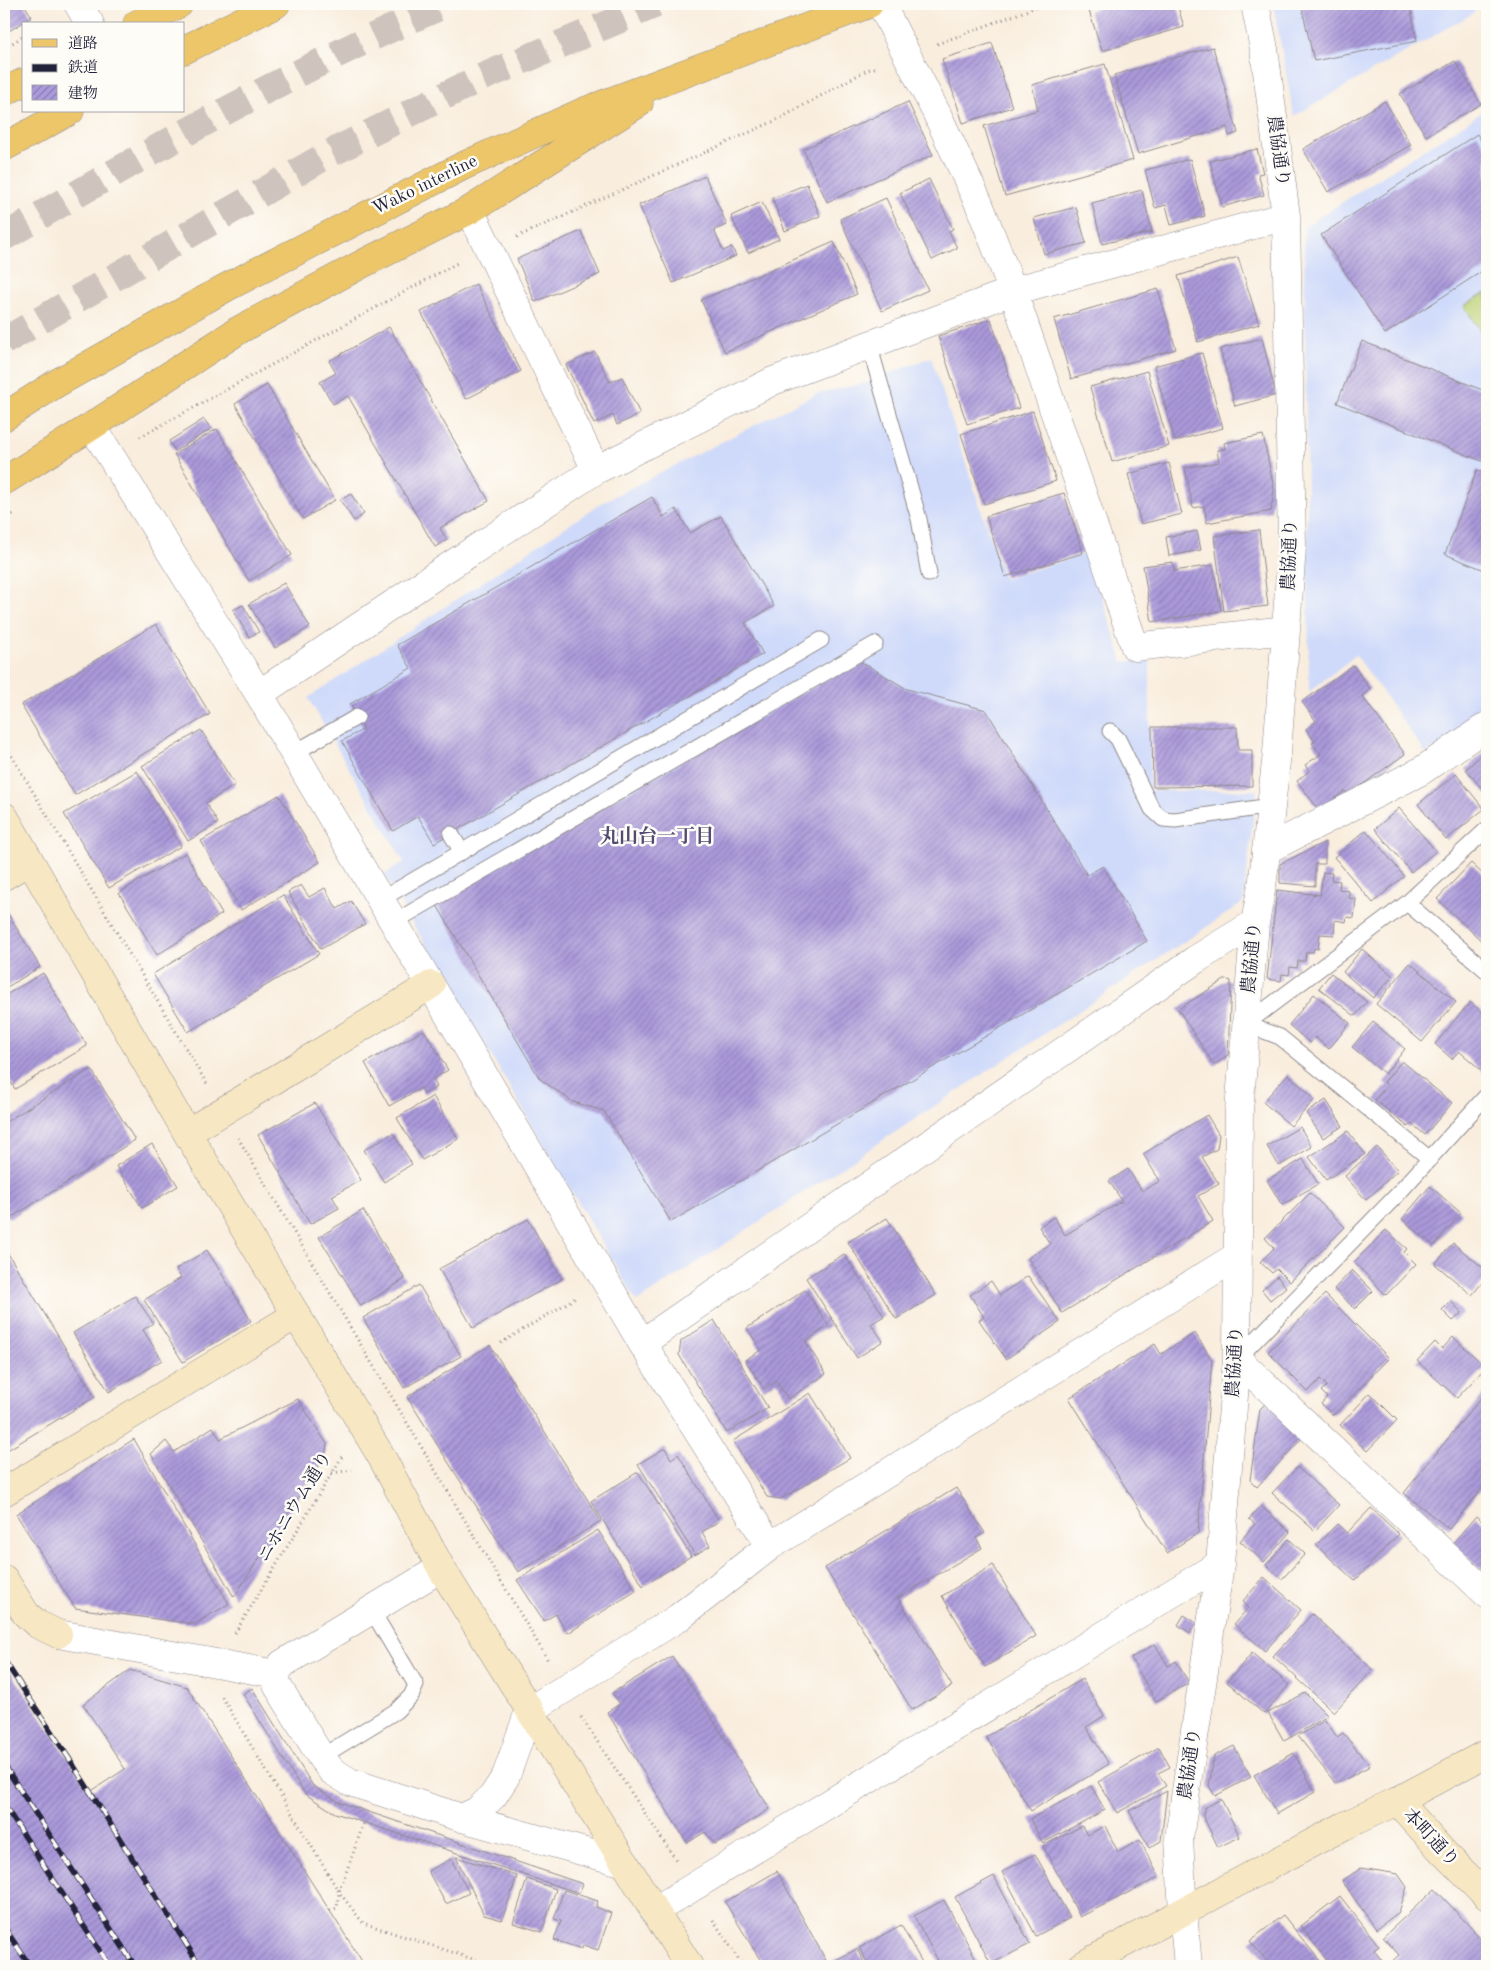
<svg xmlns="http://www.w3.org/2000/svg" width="1491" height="1970" viewBox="0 0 1491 1970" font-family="'Old Standard TT','Noto Serif JP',serif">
<defs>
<pattern id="building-hatch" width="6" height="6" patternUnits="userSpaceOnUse" patternTransform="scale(1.25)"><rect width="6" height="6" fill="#ab9adb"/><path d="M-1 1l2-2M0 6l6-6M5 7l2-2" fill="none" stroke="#8b7db3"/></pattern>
</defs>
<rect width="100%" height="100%" fill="#fdfcf7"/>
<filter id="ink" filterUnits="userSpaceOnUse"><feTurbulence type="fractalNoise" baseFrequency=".02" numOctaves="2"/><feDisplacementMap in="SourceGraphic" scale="10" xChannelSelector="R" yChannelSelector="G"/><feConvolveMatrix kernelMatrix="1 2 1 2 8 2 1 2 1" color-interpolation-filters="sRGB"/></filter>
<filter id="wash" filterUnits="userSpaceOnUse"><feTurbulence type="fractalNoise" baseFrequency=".0096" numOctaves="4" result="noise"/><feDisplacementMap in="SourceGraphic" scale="20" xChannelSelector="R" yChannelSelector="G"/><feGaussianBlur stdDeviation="1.12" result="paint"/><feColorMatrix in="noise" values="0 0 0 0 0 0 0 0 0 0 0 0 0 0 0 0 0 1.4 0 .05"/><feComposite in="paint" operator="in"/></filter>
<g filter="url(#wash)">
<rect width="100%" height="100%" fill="#f9eddd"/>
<path fill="#cfdafa" d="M1273 4H1485L1470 15 1294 116Z
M1487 109V712L1426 754 1356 655 1309 692 1304 227Z
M931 357 1004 579 1088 553 1123 662 1150 659V791L1257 790 1243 903 637 1302 384 875 404 862 308 698 603 502 816 394 866 383Z"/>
<path fill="#bcd073" stroke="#6f7957" d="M1487 292V341L1464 306Z"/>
<g id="blocks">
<path fill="url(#building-hatch)" d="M4 4H24L32 17 4 34Z
M1112 4H1177L1184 27 1102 51 1089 11Z
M1322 4H1410L1417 41 1314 61 1302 8Z
M992 43 1012 107 963 123 942 59Z
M1213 47 1238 133 1229 136 1227 127 1138 154 1114 75Z
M1455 61 1481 104 1426 136 1400 94Z
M1105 64 1133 160 1005 196 984 126 1038 110 1032 85Z
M1385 101 1411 145 1328 192 1303 149Z
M908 102 933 155 827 202 803 149Z
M1477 134 1487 150V268L1385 334 1321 235Z
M1257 149 1263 173 1258 174 1264 195 1222 207 1210 161Z
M1190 159 1205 216 1171 225 1166 205 1155 208 1145 170Z
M705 176 727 225 714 230 723 251 732 247 736 256 673 283 639 205Z
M929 179 953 229 949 231 957 248 932 260 900 193Z
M807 184 820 216 785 231 772 198Z
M1142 190 1152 232 1102 244 1092 203Z
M886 198 928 290 882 311 840 219Z
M762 202 779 239 748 253 731 216Z
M1076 207 1086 243 1044 254 1034 218Z
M581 231 600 274 535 302 517 259Z
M834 242 857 294 725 352 701 300Z
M1238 257 1259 324 1198 342 1178 276Z
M476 284 521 371 466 399 421 312Z
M1158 289 1176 349 1071 379 1054 319Z
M991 319 1019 408 967 424 938 336Z
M389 327 489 501 440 528 447 540 435 547 348 396 333 404 320 382 336 373 329 361Z
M1262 338 1276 395 1235 406 1220 349Z
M1362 341 1487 392V463L1337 403Z
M595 352 610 382 622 377 640 414 617 425 613 415 594 424 566 365Z
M1202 353 1223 428 1175 441 1154 366Z
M1147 371 1169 446 1112 462 1090 387Z
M267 385 335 500 303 519 235 404Z
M1033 411 1056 481 984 504 961 434Z
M204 419 211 429 175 451 169 441Z
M217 429 292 555 249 581 174 454Z
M1263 435 1274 489 1271 511 1207 523 1204 506 1193 508 1185 468 1219 462 1217 450 1225 449 1224 443Z
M1169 463 1182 514 1141 524 1128 474Z
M1477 470 1487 474V571L1445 554Z
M1064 493 1083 553 1005 577 986 516Z
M351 494 364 514 354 521 340 500Z
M652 497 663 517 676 509 690 533 721 516 774 606 745 623 763 654 434 843 418 816 393 831 342 741 364 729 350 704 411 668 397 645Z
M1259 530 1268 606 1224 611 1214 536Z
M1197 531 1201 550 1169 556 1166 537Z
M1173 562 1174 571 1213 565 1221 611 1152 622 1143 566Z
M284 583 310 627 275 648 249 604Z
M243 605 259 632 249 637 233 610Z
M156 624 210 714 75 795 21 705Z
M860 661 907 689 986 710 1087 875 1103 866 1147 941 671 1222 604 1111 573 1102 540 1079 435 902Z
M1353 665 1370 689 1362 696 1405 754 1348 795 1345 791 1319 810 1297 781 1309 771 1305 765 1321 754 1312 743 1315 742 1306 729 1316 721 1302 702Z
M1152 727H1237L1238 750H1252V786L1153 787Z
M201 730 235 785 206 803 218 823 188 841 142 766Z
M1487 750V795L1466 769Z
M137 771 181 846 109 888 64 814Z
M1456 774 1484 809 1446 840 1418 804Z
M279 795 320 862 241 910 201 841Z
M1399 808 1436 851 1411 872 1375 829Z
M1366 830 1404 876 1373 903 1334 857Z
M1325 842V864H1315V886L1280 883V864Z
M185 853 222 914 157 955 119 893Z
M1471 863 1487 878V946L1437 899Z
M1323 872 1332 873 1331 880 1340 881 1339 889 1349 891V898L1356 899 1354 918 1347 917 1346 922 1335 920 1334 935 1320 934 1318 949 1314 948 1313 952H1306L1305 961H1298L1297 968 1290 967 1289 975 1282 974 1281 981 1267 979 1277 890 1320 895Z
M301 885 309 897 325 888 337 909 351 901 365 924 321 949 288 892Z
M283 895 319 954 188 1032 153 974Z
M4 907 40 967 4 989Z
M1362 949 1393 976 1373 998 1343 972Z
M1410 963 1456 1002 1422 1042 1376 1004Z
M43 973 87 1046 15 1089 4 1071V996Z
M1331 973 1367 1002 1355 1016 1319 988Z
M1226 979 1231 981 1228 1055 1214 1065 1178 1009Z
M1314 994 1350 1023 1329 1049 1315 1037 1310 1043 1289 1025Z
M1470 1002 1487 1016V1075L1459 1051 1452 1059 1435 1044Z
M1373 1022 1405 1049 1385 1074 1352 1047Z
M424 1030 448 1070 433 1079 437 1087 424 1094 421 1088 389 1106 365 1063Z
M1402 1061 1452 1103 1425 1135 1412 1124 1408 1127 1375 1100 1387 1085 1384 1082Z
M91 1069 135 1140 9 1219 4 1210V1123Z
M1288 1074 1315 1099 1291 1126 1263 1102Z
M433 1096 458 1139 422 1160 397 1118Z
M1326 1100 1343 1126 1323 1138 1306 1113Z
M315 1103 361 1180 332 1196 339 1208 310 1224 258 1135Z
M1207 1115 1219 1135 1217 1149 1202 1157 1219 1184 1198 1196 1213 1221 1062 1313 1028 1258 1050 1244 1039 1227 1054 1217 1065 1235 1122 1201 1109 1181 1128 1169 1142 1191 1160 1181 1143 1154Z
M1300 1127 1312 1147 1279 1166 1267 1146Z
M1348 1131 1365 1154 1326 1180 1309 1157Z
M393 1133 412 1164 384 1182 364 1150Z
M152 1144 178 1186 142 1208 116 1166Z
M1377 1147 1398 1170 1366 1200 1345 1176Z
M1303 1159 1318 1184 1282 1205 1267 1180Z
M1430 1186 1461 1213 1434 1246 1402 1219Z
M1310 1193 1345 1227 1290 1282 1277 1269 1272 1273 1260 1262 1274 1248 1265 1238Z
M363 1210 405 1279 361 1306 319 1237Z
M887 1218 936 1295 896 1319 848 1242Z
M528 1219 562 1279 473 1328 439 1269Z
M1386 1230 1407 1249 1404 1252 1416 1264 1386 1295 1354 1262Z
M1453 1243 1487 1271V1277L1472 1295 1435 1264Z
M4 1247 95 1397 4 1452Z
M207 1250 251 1321 183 1362 144 1300 181 1278 176 1269Z
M844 1254 884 1316 871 1324 883 1341 857 1358 806 1278Z
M1352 1270 1373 1291 1355 1309 1334 1289Z
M1028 1276 1060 1322 1006 1359 979 1320 984 1317 970 1295 991 1281 1000 1295Z
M1277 1276 1286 1287 1270 1300 1262 1290Z
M419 1285 461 1356 404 1388 363 1318Z
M805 1290 829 1326 805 1341 826 1374 788 1399 776 1381 764 1389 745 1360 761 1350 747 1328Z
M1325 1294 1389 1358 1333 1415 1321 1404 1327 1397 1321 1391 1327 1386 1320 1379 1308 1392 1268 1352Z
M135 1296 153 1323 143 1330 162 1360 109 1392 73 1333Z
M1451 1301 1462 1313 1453 1321 1442 1310Z
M714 1320 768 1408 727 1433 679 1355 681 1341Z
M1195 1333 1212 1360 1198 1533 1167 1553 1069 1398 1155 1344 1161 1354Z
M1453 1337 1486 1367 1457 1398 1417 1361 1435 1342 1442 1349Z
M490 1345 601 1521 518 1572 407 1397Z
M1487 1390V1436L1483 1441 1487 1445V1482L1449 1529 1404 1493Z
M810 1393 850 1458 781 1499 767 1497 733 1441Z
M1370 1393 1397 1420 1367 1451 1340 1425Z
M298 1399 327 1444 325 1457 234 1597 151 1454 166 1441 174 1452 213 1427 220 1439Z
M1267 1402 1304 1436 1257 1487 1250 1480 1260 1409Z
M134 1439 229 1604 194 1624 75 1608 16 1514Z
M665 1448 671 1459 678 1454 719 1521 702 1532 710 1546 695 1555 638 1464Z
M1297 1467 1339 1505 1315 1531 1272 1493Z
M638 1472 691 1556 643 1586 591 1501Z
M956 1488 985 1533 976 1538 982 1548 898 1598 952 1686 912 1710 825 1568Z
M1261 1506 1290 1532 1264 1562 1240 1541 1255 1524 1249 1519Z
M1371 1508 1399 1534 1355 1581 1316 1545 1337 1524 1347 1533Z
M1476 1516 1487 1526V1574L1452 1544Z
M598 1530 636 1591 568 1633 556 1614 544 1621 517 1580Z
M1289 1539 1305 1554 1282 1579 1266 1565Z
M993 1565 1036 1636 985 1667 942 1596Z
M1264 1577 1301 1610 1265 1651 1234 1624 1248 1608 1242 1602Z
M1312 1614 1373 1670 1334 1712 1273 1656Z
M1184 1615 1196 1623 1190 1633 1178 1625Z
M1155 1644 1168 1666 1176 1661 1189 1683 1156 1701 1131 1658Z
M1252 1653 1289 1685 1264 1714 1227 1682Z
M672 1656 770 1809 715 1844 705 1832 687 1843 607 1712 620 1704 612 1693Z
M4 1661 90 1792 125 1769 83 1704 130 1670 187 1687 365 1966H12L4 1954Z
M1082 1679 1104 1716 1086 1727 1109 1764 1031 1811 986 1737Z
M252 1688 313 1786 339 1802 583 1884 579 1893 335 1813 305 1794 243 1694Z
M1305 1693 1328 1716 1284 1741 1268 1713Z
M1325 1720 1337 1737 1343 1733 1370 1766 1336 1784 1298 1736Z
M1234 1746 1251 1777 1215 1796 1209 1786 1214 1756Z
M1159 1747 1170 1767 1158 1773 1166 1786 1117 1813 1098 1782Z
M1294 1753 1315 1792 1277 1814 1254 1775Z
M1091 1786 1105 1810 1043 1843 1030 1819Z
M1167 1791 1161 1841 1149 1848 1129 1811Z
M1221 1799 1240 1837 1218 1847 1203 1816 1204 1808Z
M1082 1826 1087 1835 1105 1826 1118 1852 1140 1840 1159 1877 1080 1917 1043 1846Z
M1035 1854 1070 1918 1036 1936 1002 1872Z
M456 1857 517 1876 502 1920 484 1915Z
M451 1859 469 1893 446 1904 428 1871Z
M1361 1868 1398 1874 1407 1887 1399 1912 1376 1929 1342 1881Z
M777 1871 829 1966H764L725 1902Z
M994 1876 1030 1944 991 1964 955 1897Z
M527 1879 556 1889 542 1932 513 1923Z
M1435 1889 1487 1945V1966H1387L1399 1955 1383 1937Z
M564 1890 598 1901 596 1907 611 1913 598 1950 583 1945 582 1949 554 1940 561 1921 554 1919Z
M1340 1896 1379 1946 1374 1950 1382 1961 1376 1966H1362L1361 1964 1356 1966 1351 1959 1340 1966H1331L1301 1926Z
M944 1900 980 1966H941L914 1916Z
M1283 1915 1324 1966H1271L1250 1941Z
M901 1925 924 1966H869L859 1948Z
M857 1949 866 1966H834L832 1962Z"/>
</g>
</g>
<g filter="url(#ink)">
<use href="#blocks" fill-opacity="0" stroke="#8e888c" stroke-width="1"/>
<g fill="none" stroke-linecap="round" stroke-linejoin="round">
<path stroke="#cec4bd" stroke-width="28" stroke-dasharray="28 14" stroke-linecap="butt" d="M4 237C147 152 293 70 446 4
M4 341 327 155 478 79 656 4"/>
<g stroke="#8e888c" stroke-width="17">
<path id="lane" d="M869 344 919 519 929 574
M1110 731 1118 739 1152 809 1163 819 1175 820 1271 806
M294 753 357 717
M1487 829 1407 903 1487 971
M451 834 462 852
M380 900 821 640
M394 922 875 644
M1246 1024 1280 1037 1430 1159
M1246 1024 1407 903
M1237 1359 1397 1195 1487 1095
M321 1757 396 1711 411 1696 416 1685 371 1609"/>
</g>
<g stroke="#8e888c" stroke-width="29">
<path id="street" d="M78 4 90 24
M881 4 937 114 979 204 1013 291 1135 647 1286 630
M470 210 596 470
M92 426 259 694 642 1343 770 1546
M259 694 442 571 596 470 773 381 1013 291 1286 216
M1266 850 1421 771 1487 726
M642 1343 1195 960 1255 923
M1237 1359 1487 1594
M441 1568 282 1664 276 1674 277 1685 321 1757 332 1771 350 1782 462 1818 625 1863
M58 1634 276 1674
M462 1818 477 1811 493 1796 506 1776 529 1711 678 1618 770 1546 1237 1256
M654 1911 1220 1564
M1188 1966 1183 1912 1179 1838 1220 1564 1237 1359 1239 1111 1255 923 1263 879 1277 753 1292 547 1286 216 1264 49 1255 4"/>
</g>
<g stroke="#8e888c" stroke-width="29">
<path id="secondary" d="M4 816 187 1133 381 1456 441 1568 689 1966
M4 876 29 861
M187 1133 431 985
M4 1492 296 1315
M4 1579 26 1614 37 1624 58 1634
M1397 1801 1443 1852 1487 1896
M1081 1966 1344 1826 1397 1801 1487 1753"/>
</g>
<g stroke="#8e888c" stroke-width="29">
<path id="primary" d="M137 24 179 4
M184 50 276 4
M4 92 24 82
M4 147 70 111
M4 417 57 383 227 287 463 166 585 111 869 4
M4 481 92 426 239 330 364 263 470 210 639 103"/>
</g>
<path stroke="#8e888c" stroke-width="3" stroke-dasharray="1 4" stroke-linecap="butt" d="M937 44 1044 4
M4 48 24 36
M517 237 779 119 867 70 877 67
M140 437 459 262
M4 520 16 512
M4 743 207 1084
M238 1138 549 1662
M501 1343 577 1297
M332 1473 352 1470
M235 1633 343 1455
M222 1697 339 1892 363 1923 494 1966
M581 1717 676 1860
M330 1910 337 1908 339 1892 365 1820
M713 1920 743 1966"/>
<use href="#lane" stroke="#fff" stroke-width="15"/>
<use href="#street" stroke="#fff" stroke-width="28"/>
<use href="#secondary" stroke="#f7e8c3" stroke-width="28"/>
<use href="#primary" stroke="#ecc669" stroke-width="28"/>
<g stroke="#22223b" stroke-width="5.5">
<path id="rail" d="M4 1660 72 1763 200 1966
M4 1765 135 1966
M4 1805 110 1966
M4 1927 30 1966"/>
</g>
<use href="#rail" stroke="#fdfcf7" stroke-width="4" stroke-dasharray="11" stroke-linecap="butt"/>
</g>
</g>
<g text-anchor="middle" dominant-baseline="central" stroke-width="5" stroke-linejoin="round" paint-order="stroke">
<g font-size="18" fill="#22223b" stroke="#fdfcf7">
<text transform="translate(1278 151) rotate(82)">農協通り</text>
<text transform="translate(425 185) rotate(-26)">Wako interline</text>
<text transform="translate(1290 555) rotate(-88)">農協通り</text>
<text transform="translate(1252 958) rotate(-85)">農協通り</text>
<text transform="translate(1235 1362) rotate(-87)">農協通り</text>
<text transform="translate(295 1507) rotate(-59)">ニホニウム通り</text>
<text transform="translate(1190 1764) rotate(-82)">農協通り</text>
<text transform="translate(1431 1838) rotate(47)">本町通り</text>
</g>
<g font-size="19" font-weight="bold" fill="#524c73" stroke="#fdfcf7">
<text x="657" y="837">丸山台一丁目</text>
</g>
</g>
<rect width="1491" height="1970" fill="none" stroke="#fdfcf7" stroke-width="20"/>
<rect x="22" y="22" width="162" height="90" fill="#fdfcf7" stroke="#a5a5ac"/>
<rect x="32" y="39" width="25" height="8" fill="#ecc669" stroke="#a5a5ac"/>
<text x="68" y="48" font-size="15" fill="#22223b">道路</text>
<rect x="32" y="64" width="25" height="8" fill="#22223b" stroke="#a5a5ac"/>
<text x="68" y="72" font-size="15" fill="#22223b">鉄道</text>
<rect x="32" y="85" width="25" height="15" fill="url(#building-hatch)" stroke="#a5a5ac"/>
<text x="68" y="98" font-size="15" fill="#22223b">建物</text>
</svg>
